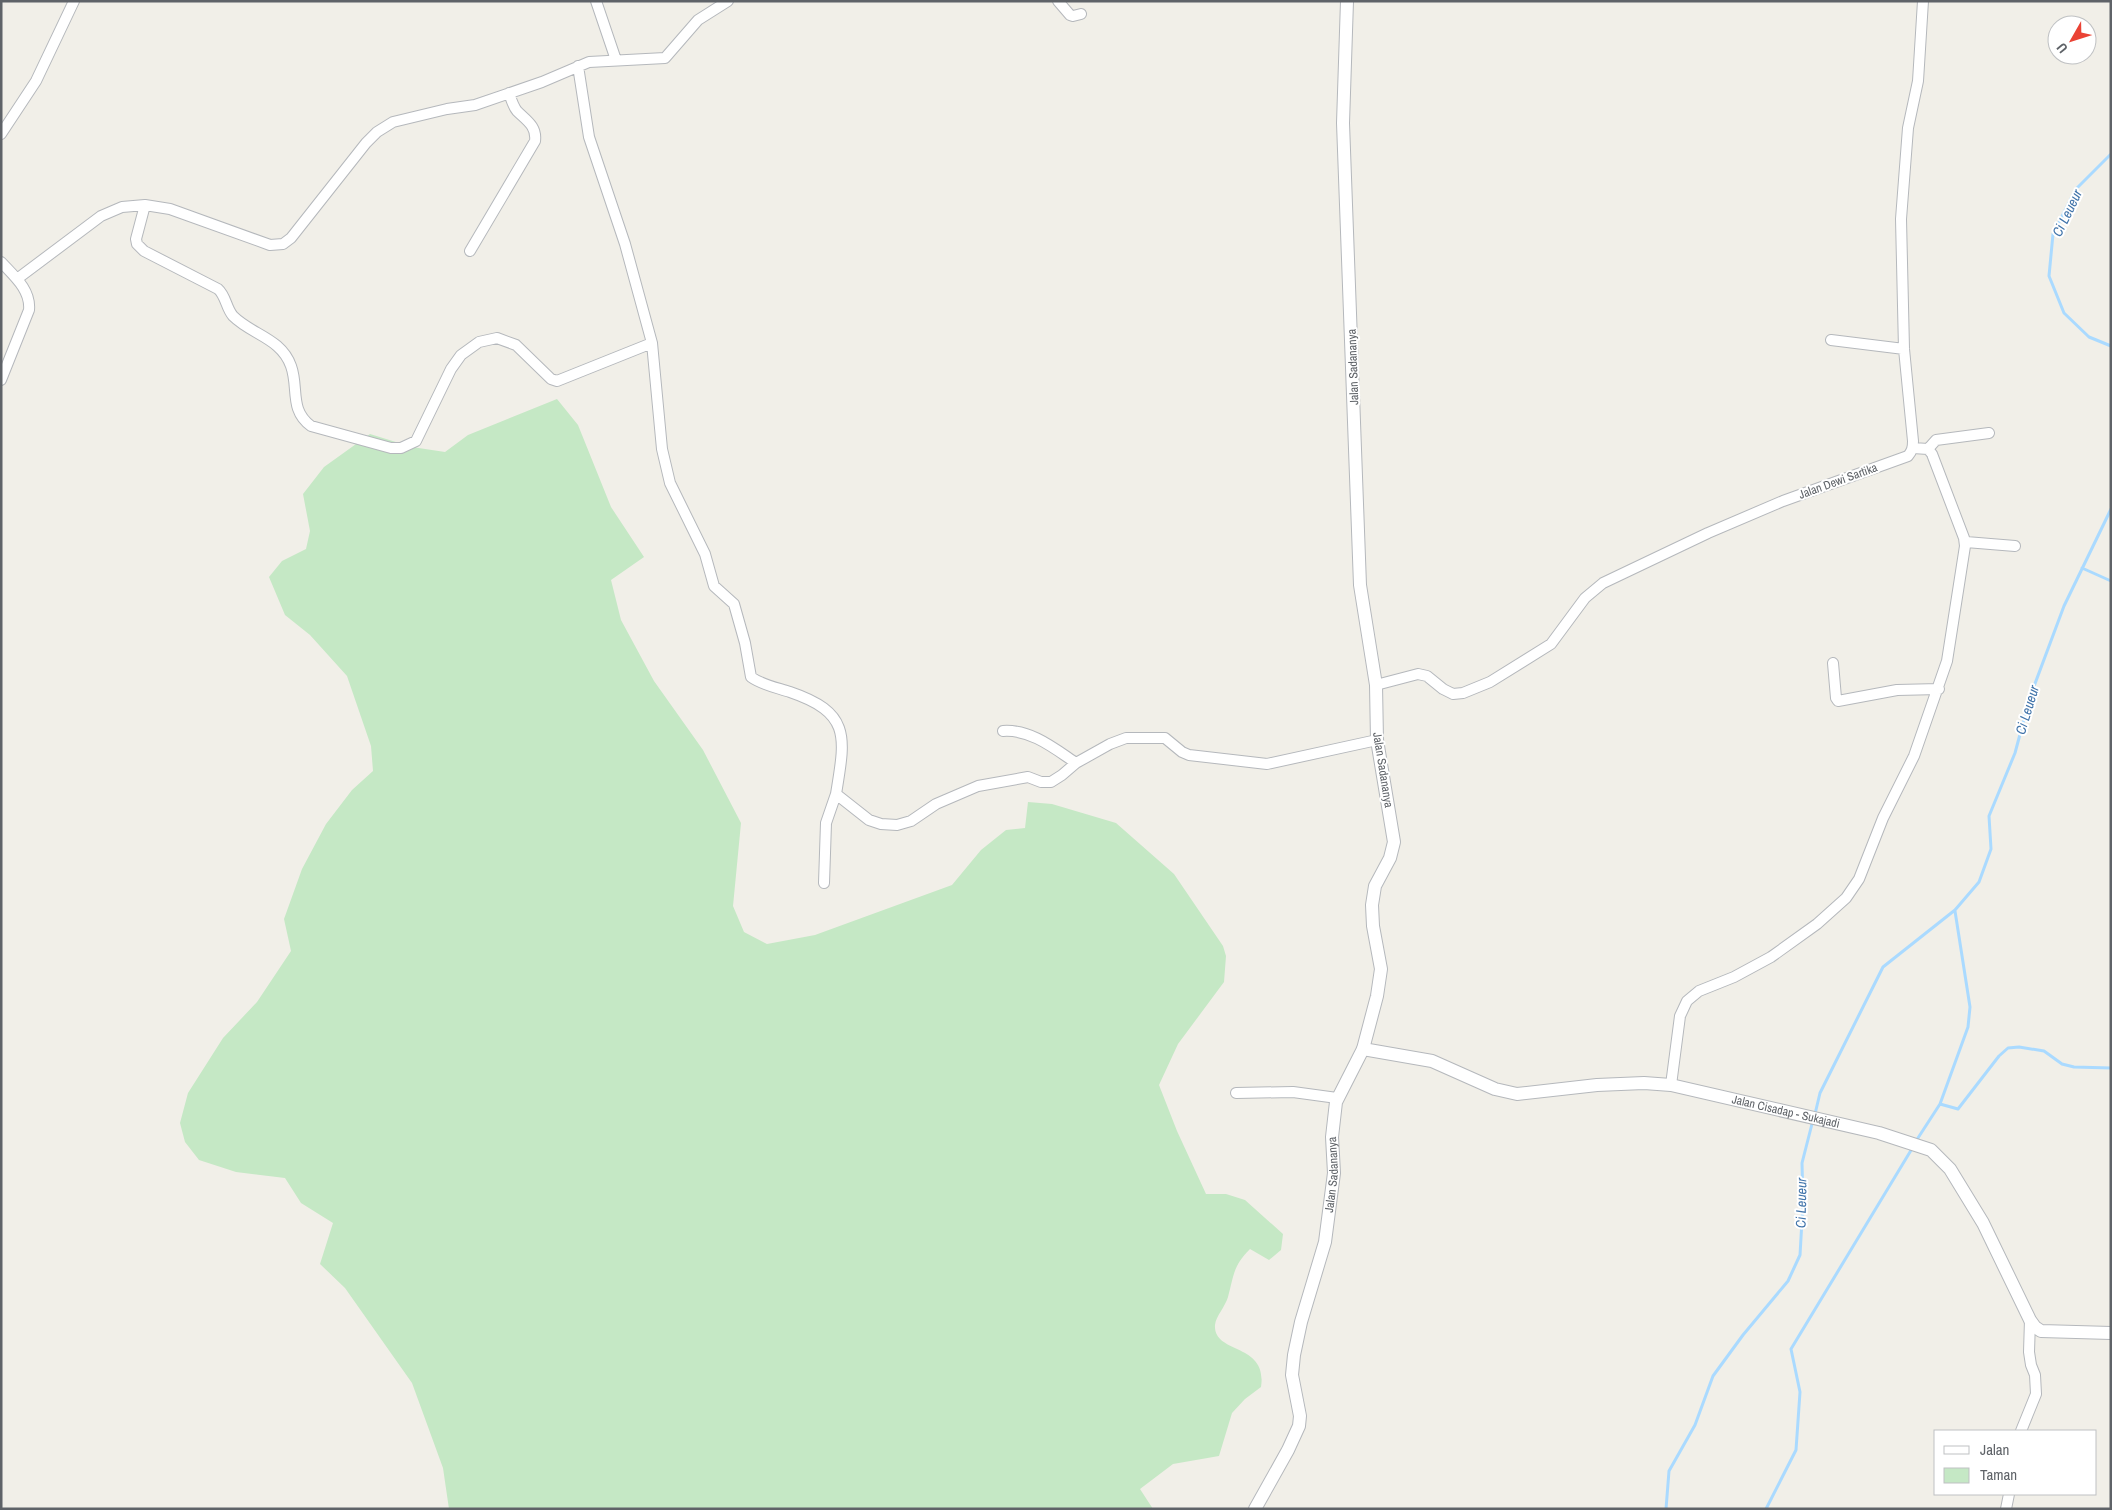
<svg xmlns="http://www.w3.org/2000/svg" width="2112" height="1510" viewBox="0 0 2112 1510" font-family="'Archivo Narrow',sans-serif">
<rect width="100%" height="100%" fill="#f1efe8"/>
<path fill="#c5e8c5" d="M557 399 578 425 611 507 644 557 611 580 621 620 654 681 703 750 741 823 733 906 744 932 767 944 815 935 952 885 981 850 1006 830 1025 828 1028 802 1052 804 1116 823 1174 874 1223 946 1226 956 1224 982 1178 1044 1159 1085 1177 1131 1206 1194H1226L1245 1200 1283 1234 1281 1250 1269 1260 1250 1249C1233 1266 1234 1275 1228 1297 1225 1307 1216 1316 1215 1325 1213 1355 1268 1342 1261 1387L1245 1399 1232 1413 1219 1456 1173 1464 1140 1489 1153 1509H449L443 1468 412 1383 345 1288 320 1264 333 1223 301 1203 285 1178 236 1172 199 1160 185 1142 180 1123 188 1093 223 1038 257 1002 291 951 284 919 302 869 326 824 352 790 373 771 371 746 347 676 310 635 285 615 269 577 282 561 306 549 310 531 303 494 324 467 370 434 412 447 445 452 468 435Z"/>
<g fill="none" stroke-linecap="round" stroke-linejoin="round">
<path stroke="#aadaff" stroke-width="3" d="M2111 154 2076 189 2053 234 2049 276 2064 313 2089 337 2111 346
M2082 568 2111 581
M1940 1104 1958 1109 1999 1056 2008 1048 2019 1047 2044 1051 2062 1064 2074 1067 2111 1068
M1815 1114 1820 1093 1883 967 1955 910 1979 882 1991 849 1989 816 2015 753 2030 697 2064 606 2111 509
M1916 1141 1940 1104 1968 1027 1970 1007 1955 911
M1666 1509 1669 1471 1695 1425 1713 1376 1743 1335 1788 1281 1800 1255 1803 1203 1802 1163 1813 1120
M1766 1509 1796 1450 1800 1392 1791 1349 1913 1147"/>
<g stroke="#b5b8bc" stroke-width="12">
<path id="minor" d="M596 1 616 60
M1058 1 1070 15 1073 16 1081 14
M578 66 589 137 625 244 652 343 662 449 670 483 705 554 714 586 734 604 745 643 751 677C762 685 778 688 790 692 852 713 845 738 836 794L869 820 881 824 897 825 911 821 936 804 978 786 1028 777 1041 782H1051L1062 775 1076 763 1110 744 1126 738H1165L1182 752 1189 755 1267 764 1377 740
M1 134 36 81 74 1
M145 205 136 239 137 244 144 251 218 289C226 296 226 308 233 316 252 335 281 338 291 366 299 388 289 410 311 426L391 448H401L416 441 451 369 461 355 479 342 497 338 516 345 551 379 557 381 652 343
M470 251 535 141C537 126 526 120 517 111 513 106 511 99 509 93
M1 262C14 276 31 290 29 310L1 380
M17 279 101 216 122 207 145 205 170 209 270 245 283 244 291 238 366 143 377 132 393 122 447 109 475 105 542 82 589 62 665 58 698 20 728 1
M1831 340 1904 349
M1928 449 1936 440 1989 433
M1966 542 2015 546
M1833 663 1836 698 1838 701 1897 690 1939 689
M1376 685 1418 674 1427 676 1443 689 1453 694 1463 693 1490 682 1551 644 1585 598 1603 583 1708 533 1783 501 1908 456C1912 451 1913 448 1913 441L1904 349 1901 219 1908 128 1918 81 1923 1
M1003 731C1031 729 1055 749 1076 763
M824 883 826 823 836 794
M1671 1085 1680 1016 1687 1001 1699 991 1734 977 1771 957 1817 924 1846 898 1859 879 1883 818 1914 756 1947 661 1965 546 1964 538 1932 454 1928 449 1913 448
M1236 1093 1293 1092 1337 1098
M2021 1431 2036 1394 2035 1375 2031 1365 2029 1352 2030 1320
M2006 1509 2009 1494"/>
</g>
<g stroke="#b5b8bc" stroke-width="14">
<g id="tertiary">
<path id="s1" d="M1363 1049 1432 1061 1495 1089 1517 1094 1597 1085 1644 1083 1671 1085 1879 1133 1931 1150 1950 1169 1983 1223 2030 1320 2035 1327 2041 1331 2111 1333"/>
<path id="s2" d="M1255 1509 1288 1450 1299 1426 1300 1416 1292 1375 1294 1355 1301 1322 1325 1242 1334 1173 1332 1137 1336 1102 1363 1049 1377 996 1381 969 1373 926 1372 905 1375 886 1390 858 1394 842 1377 740 1376 685 1360 585 1343 123 1347 1"/>
</g>
</g>
<use href="#minor" stroke="#fff" stroke-width="10"/>
<use href="#tertiary" stroke="#fff" stroke-width="12"/>
</g>
<g text-anchor="middle" dominant-baseline="central" stroke-width="4" stroke-linejoin="round" paint-order="stroke">
<g font-size="12" fill="#5f6368" stroke="#fff">
<text transform="translate(1353 367) rotate(-92)">Jalan Sadananya</text>
<text transform="translate(1838 481) rotate(-20)">Jalan Dewi Sartika</text>
<text transform="translate(1383 770) rotate(81)">Jalan Sadananya</text>
<text stroke="none"><textPath href="#s1" startOffset="434">Jalan Cisadap - Sukajadi</textPath></text>
<text stroke="none"><textPath href="#s2" startOffset="351">Jalan Sadananya</textPath></text>
</g>
<g font-size="14" font-style="italic" fill="#4174aa" stroke="#fff">
<text transform="translate(2067 213) rotate(-64)">Ci Leueur</text>
<text transform="translate(2027 710) rotate(-73)">Ci Leueur</text>
<text transform="translate(1801 1203) rotate(-89)">Ci Leueur</text>
</g>
</g>
<rect width="2112" height="1510" fill="none" stroke="#5f6368" stroke-width="5"/>
<rect x="1934" y="1430" width="162" height="65" fill="#ffffff" stroke="#bfc1c3"/>
<rect x="1944" y="1446" width="25" height="8" fill="#ffffff" stroke="#bfc1c3"/>
<text x="1980" y="1455" font-size="15" fill="#5f6368">Jalan</text>
<rect x="1944" y="1468" width="25" height="15" fill="#c5e8c5" stroke="#bfc1c3"/>
<text x="1980" y="1480" font-size="15" fill="#5f6368">Taman</text>
<g transform="translate(2072 40) rotate(231)"><circle r="24" fill="#ffffff" stroke="#bfc1c3"/>
<path d="M0-4L9 19L0 12L-9 19Z" fill="#ea4335"/>
<text y="-8" font-size="14" font-weight="bold" text-anchor="middle" fill="#5f6368">U</text>
</g>
</svg>
